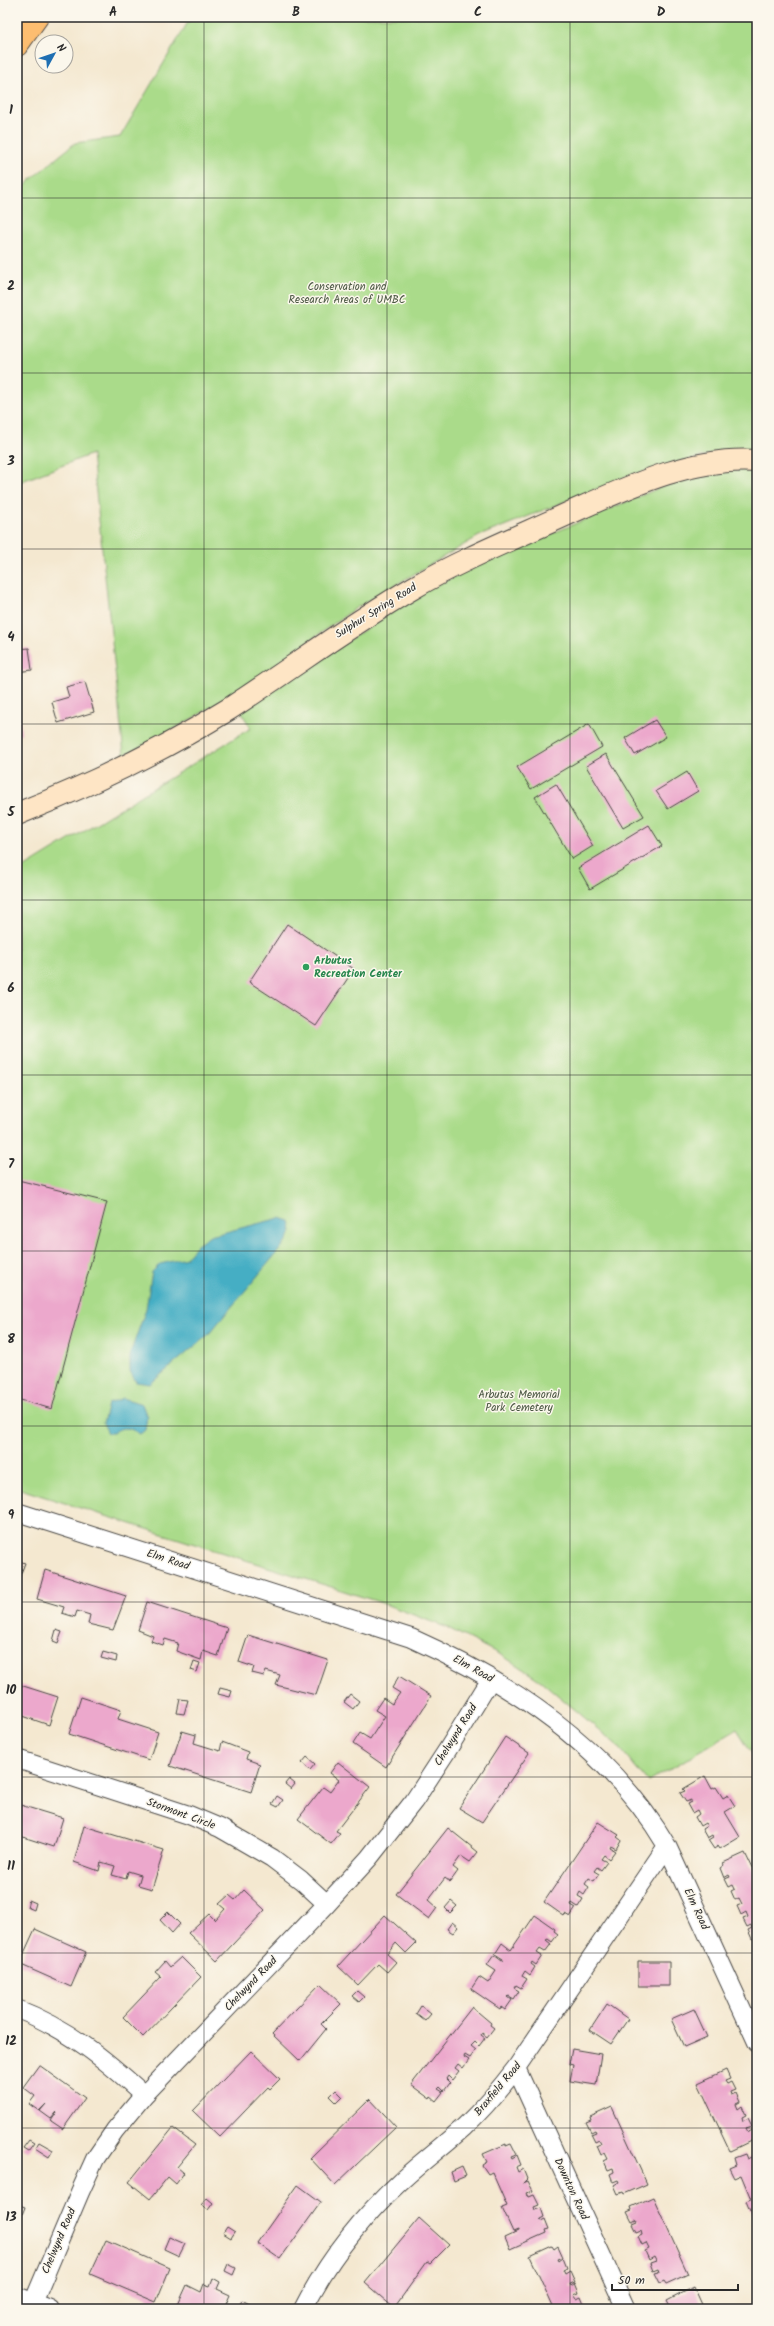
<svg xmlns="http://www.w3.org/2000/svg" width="774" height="2326" viewBox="0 0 774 2326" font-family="Kalam,sans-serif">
<rect width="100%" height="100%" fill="#fbf7ec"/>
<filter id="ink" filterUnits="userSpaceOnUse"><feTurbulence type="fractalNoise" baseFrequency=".025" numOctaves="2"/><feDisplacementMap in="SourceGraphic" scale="8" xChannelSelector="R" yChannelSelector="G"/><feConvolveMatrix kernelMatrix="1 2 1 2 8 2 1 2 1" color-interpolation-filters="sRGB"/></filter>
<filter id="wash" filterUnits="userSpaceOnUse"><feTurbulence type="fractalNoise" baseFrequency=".012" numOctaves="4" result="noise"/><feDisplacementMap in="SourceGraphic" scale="16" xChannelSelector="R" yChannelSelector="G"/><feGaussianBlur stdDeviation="0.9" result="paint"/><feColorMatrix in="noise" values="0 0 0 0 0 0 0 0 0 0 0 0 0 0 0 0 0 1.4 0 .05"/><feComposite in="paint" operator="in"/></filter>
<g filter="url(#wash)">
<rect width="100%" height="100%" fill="#f4e8d0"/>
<path fill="#aadb8a" stroke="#6a835a" d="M191 17H757V451L727 450 631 475 479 536 356 608 234 694 162 736 124 755 92 454 17 483V198L30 180 75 143 120 137Z
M738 470 757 471V1761L737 1729 648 1782 618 1746 541 1681 503 1656 448 1628 382 1603 17 1488V872L251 728 241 712 418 594 485 562 666 485 707 473Z"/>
<path fill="#45aec4" stroke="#386c78" d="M280 1218 290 1221 292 1231 286 1242 208 1335 150 1384 136 1382 130 1371V1354L146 1309 152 1272 160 1264 186 1258 197 1245 210 1236Z
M123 1398 142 1404 147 1417 145 1430 140 1434C130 1428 123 1425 113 1433H108L103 1423 108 1404Z"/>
<g id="blocks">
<path fill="#eca8cc" d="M29 648 32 670 17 672V649Z
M85 682 94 712 58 723 52 702 69 697 66 687Z
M17 713H19L21 734H17Z
M655 720 666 737 635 755 625 738Z
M589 724 602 747 531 789 517 767Z
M606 754 644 816 623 828 586 766Z
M687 772 698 791 668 809 656 791Z
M556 784 593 846 572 859 535 797Z
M649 825 662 846 590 889 578 868Z
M287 924 354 969 316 1026 249 982Z
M18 1180 107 1202 52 1409 17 1399Z
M17 1560 25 1563 17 1584Z
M45 1570 126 1596 113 1630 88 1624 90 1615 77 1611 75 1617 62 1613 64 1607 37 1599Z
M147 1602 227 1628 218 1656 203 1651 201 1660 176 1651 178 1643 165 1639 163 1645 151 1641 153 1636 138 1630Z
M56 1630 62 1632 58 1643 53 1641Z
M248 1635 328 1660 316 1695 276 1685 280 1675 266 1671 264 1676 252 1673 254 1667 239 1662Z
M103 1652 117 1656 116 1662 101 1658Z
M194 1661 200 1663 197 1672 191 1670Z
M399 1676 431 1696 386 1767 353 1744 360 1733 370 1739 385 1716 375 1710 383 1698 392 1704 400 1693 392 1688Z
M17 1684 58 1697 49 1725 17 1714Z
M220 1688 232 1691 230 1697 218 1694Z
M350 1694 359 1701 353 1709 344 1702Z
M81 1697 121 1710 118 1719 158 1732 149 1760 69 1734Z
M180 1699 188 1700 184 1714 177 1713Z
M182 1731 196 1735 194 1743 220 1751 222 1742 248 1752 246 1759 260 1764 251 1792 170 1766Z
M505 1737 529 1753 482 1822 459 1808Z
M307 1757 315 1764 310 1770 302 1763Z
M338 1762 370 1787 336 1831 340 1833 331 1844 298 1819 323 1787 330 1792 339 1780 330 1773Z
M705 1776 712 1789 716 1787 723 1798 728 1795 735 1806 725 1812 740 1837 720 1849 718 1846 714 1849 708 1840 713 1837 712 1835 707 1838 702 1829 707 1826 705 1823 700 1826 695 1817 699 1814 697 1810 692 1813 687 1804 691 1802V1800L686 1802 680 1793 685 1791 683 1789Z
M289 1779 295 1784 291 1789 285 1784Z
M277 1796 283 1800 278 1807 272 1804Z
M17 1804 63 1818 54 1847 17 1835Z
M598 1822 619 1835 617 1837 621 1840 616 1849 611 1846 610 1848 615 1851 609 1859 604 1855 601 1859 607 1862 601 1870 597 1867 594 1871 599 1874 594 1881 589 1878 585 1884 589 1887 584 1895 580 1892 578 1896 583 1899 578 1907 572 1903 571 1905 576 1908 570 1917 565 1914 564 1916 544 1902Z
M84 1826 164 1850 152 1889 138 1885 141 1875 128 1871 126 1879 112 1875 115 1866 101 1862 99 1871 74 1862Z
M448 1828 478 1852 470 1862 461 1856 453 1867 458 1871 450 1882 445 1878 428 1900 437 1908 429 1919 396 1894Z
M745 1853 757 1878V1937L752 1939 748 1930 752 1928 751 1925 747 1927 743 1919 748 1917 746 1912 741 1915 737 1906 742 1904 739 1898 735 1900 731 1891 735 1889 733 1885 729 1887 725 1879 730 1877 729 1875 724 1878 720 1868 724 1865 723 1863Z
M244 1890 265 1910 217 1961 188 1933 209 1914 215 1920 225 1909 219 1904 229 1895 235 1900Z
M29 1900 36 1903 34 1910 27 1907Z
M451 1901 457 1906 450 1913 445 1908Z
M168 1912 180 1924 172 1933 160 1920Z
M385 1915 416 1943 406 1953 396 1943 387 1954 396 1962 387 1972 378 1964 358 1985 338 1966Z
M535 1915 555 1929 554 1931 558 1934 552 1942 548 1939 546 1940 551 1944 545 1952 540 1949 537 1953 542 1956 536 1965 532 1962 531 1964 535 1967 530 1975 525 1971 522 1976 527 1979 521 1988 516 1985 514 1988 519 1991 514 1999 509 1996 508 1997 512 2000 505 2010 501 2007 500 2009 471 1989 479 1977 488 1983 496 1971 487 1965 494 1955 502 1961 503 1959 495 1954 502 1943 511 1950Z
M452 1922 458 1927 453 1933 447 1929Z
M35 1929 86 1952 71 1987 19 1964Z
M181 1957 201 1977 143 2037 123 2017 161 1977 155 1972 165 1961 170 1967Z
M638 1961H669V1986H638Z
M320 1984 341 2004 321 2024 326 2029 300 2061 272 2034Z
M357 1991 364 1997 359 2002 352 1996Z
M607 2004 628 2019 611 2044 590 2030Z
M421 2006 431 2014 425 2021 416 2014Z
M472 2007 491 2023 490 2025 494 2028 487 2037 482 2033 481 2035 485 2038 479 2046 475 2042 471 2046 476 2050 470 2058 465 2055 464 2057 469 2060 463 2068 458 2064 455 2068 459 2071 452 2080 448 2076 446 2079 450 2083 444 2091 440 2087 438 2089 443 2092 436 2101 431 2097 430 2099 411 2085Z
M694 2009 707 2037 684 2047 671 2019Z
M572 2049 601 2054 596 2085 570 2081 573 2065 569 2064Z
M251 2051 280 2079 270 2089 268 2087 220 2137 193 2111Z
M39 2065 85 2098 63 2129 51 2121 57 2112 51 2119 40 2111 46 2104 39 2111 29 2104 35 2096 23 2087Z
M726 2070 730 2079 725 2081 727 2084 731 2082 735 2090 730 2092 731 2095 736 2093 740 2102 736 2104 738 2109 742 2106 746 2115 742 2117 743 2121 748 2118 752 2126 746 2128 748 2132 753 2130 757 2138 730 2151 698 2083Z
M336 2090 343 2097 337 2103 330 2096Z
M370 2099 396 2127 335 2185 310 2158Z
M612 2107 647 2184 624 2194 623 2192 618 2194 614 2185 619 2182 618 2180 613 2182 610 2174 614 2172 613 2168 608 2170 604 2161 608 2159 605 2153 601 2155 597 2146 601 2144 599 2140 595 2142 591 2134 596 2132 595 2130 591 2132 586 2122 591 2120 590 2117Z
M173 2128 195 2145 177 2167 184 2173 176 2184 168 2177 150 2199 129 2182Z
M29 2140 34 2143 28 2151 23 2148Z
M39 2142 53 2150 49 2157 35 2148Z
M506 2144V2146L511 2144 516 2154 511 2156 512 2158 517 2155 521 2165 516 2167 518 2172 523 2169 527 2179 523 2183 528 2181 533 2191 527 2193 529 2197 534 2195 539 2205 534 2207 535 2210 541 2208 544 2217 540 2219 541 2221 545 2219 549 2229 545 2230 546 2233 510 2249 505 2237 518 2231V2230L513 2232 502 2208 507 2206 492 2172 488 2174 482 2165 487 2162 483 2154Z
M745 2154 747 2159 757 2154V2221L755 2222 751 2213 756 2211 755 2208 750 2211 746 2201 751 2199 741 2175 734 2178 729 2168 736 2165 734 2158Z
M462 2167 466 2176 454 2181 451 2172Z
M298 2185 321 2202 280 2259 257 2243Z
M653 2197 688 2274 666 2284 664 2281 660 2283 655 2273 659 2272 658 2269 653 2271 650 2263 656 2261 654 2257 649 2260 645 2251 649 2249 646 2243 642 2245 638 2236 642 2234 641 2230 636 2232 632 2224 637 2222 636 2220 632 2222 627 2212 632 2210 631 2207Z
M207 2198 213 2203 208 2210 201 2205Z
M17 2204 25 2207 17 2228Z
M419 2218 449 2245 430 2264 427 2262 394 2308 365 2283Z
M227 2227 235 2232 231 2238 223 2233Z
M169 2237 185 2244 179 2256 164 2249Z
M106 2240 170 2268 156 2302 90 2274Z
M552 2246 554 2249 558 2246 563 2257 558 2259 559 2261 563 2258 567 2268 563 2270 565 2274 570 2271 575 2282 570 2284 571 2286 575 2283 579 2293 574 2295 577 2299 581 2297 585 2307 581 2309H554L530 2256Z
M228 2264 236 2268 233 2275 225 2271Z
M213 2278 220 2282 217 2289 230 2295 226 2304 237 2309H176L187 2285 201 2292 204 2284 210 2286Z
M694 2287 704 2309H671L667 2301Z
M242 2300 255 2307 254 2309H238Z"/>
</g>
</g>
<g filter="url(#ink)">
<use href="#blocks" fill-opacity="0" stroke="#494744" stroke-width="1"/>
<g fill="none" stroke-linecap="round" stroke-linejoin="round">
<g stroke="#494744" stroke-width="20">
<path id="street" d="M17 1512 411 1638C512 1683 610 1749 667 1846L757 2042
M17 1759 189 1815 220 1828 272 1858 301 1880 327 1904
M17 2009C67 2028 105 2059 144 2095
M516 2068 626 2309
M17 2296 50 2309
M33 2303 80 2192 95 2159 115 2130 144 2095 327 1904 369 1858 414 1801 448 1749 491 1679
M303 2309C327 2262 362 2217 401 2181 421 2162 443 2146 464 2127 483 2109 500 2089 516 2068L667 1846"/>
</g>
<g stroke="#494744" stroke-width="24">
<path id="secondary" d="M17 814C90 785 162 751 229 709 291 669 349 625 413 588 464 558 520 536 574 511 630 486 694 456 757 461"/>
</g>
<g stroke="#494744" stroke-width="24">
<path id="highway" d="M17 45 37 17"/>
</g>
<use href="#street" stroke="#fff" stroke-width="18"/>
<use href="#secondary" stroke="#fee5c5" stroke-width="22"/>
<use href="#highway" stroke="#fcbd6f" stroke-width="22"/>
</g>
</g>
<path fill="none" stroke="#2b2b2b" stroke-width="1" stroke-opacity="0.55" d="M204 17V2309M387 17V2309M570 17V2309M17 198H757M17 373H757M17 549H757M17 724H757M17 900H757M17 1075H757M17 1251H757M17 1426H757M17 1602H757M17 1777H757M17 1953H757M17 2128H757"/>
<circle fill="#2e9e5b" stroke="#fbf7ec" stroke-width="1.5" cx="306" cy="967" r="4"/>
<g text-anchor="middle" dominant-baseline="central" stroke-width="3" stroke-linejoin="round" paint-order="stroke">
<g font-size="11" fill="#4b5743" stroke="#fbf7ec">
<text x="347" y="287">Conservation and<tspan x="347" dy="13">Research Areas of UMBC</tspan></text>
<text x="519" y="1395">Arbutus Memorial<tspan x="519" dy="13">Park Cemetery</tspan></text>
</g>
<g font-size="11" fill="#2b2b2b" stroke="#fbf7ec">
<text transform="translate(376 611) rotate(-32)">Sulphur Spring Road</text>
<text transform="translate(168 1560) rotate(18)">Elm Road</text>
<text transform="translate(473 1669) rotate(29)">Elm Road</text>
<text transform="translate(456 1735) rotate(-58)">Chelwynd Road</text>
<text transform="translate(181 1814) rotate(20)">Stormont Circle</text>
<text transform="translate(696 1909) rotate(65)">Elm Road</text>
<text transform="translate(251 1984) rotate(-46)">Chelwynd Road</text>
<text transform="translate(498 2089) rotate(-50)">Braxfield Road</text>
<text transform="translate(571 2189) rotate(65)">Downton Road</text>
<text transform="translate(59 2241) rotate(-67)">Chelwynd Road</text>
</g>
<g font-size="11" font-weight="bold" fill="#27864d" stroke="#fbf7ec" text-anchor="start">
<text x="314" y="961">Arbutus<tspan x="314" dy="13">Recreation Center</tspan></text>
</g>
</g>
<rect width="774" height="2326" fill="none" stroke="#fbf7ec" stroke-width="44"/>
<g transform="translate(54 54) rotate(50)"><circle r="19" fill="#fbf7ec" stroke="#a8a59f"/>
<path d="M0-3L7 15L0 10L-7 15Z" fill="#1f6fb2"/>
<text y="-6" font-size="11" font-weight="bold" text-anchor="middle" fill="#2b2b2b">N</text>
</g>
<path d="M612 2284v6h126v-6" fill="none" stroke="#2b2b2b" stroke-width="2"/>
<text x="618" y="2284" font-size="12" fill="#2b2b2b" stroke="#fbf7ec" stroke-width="3" paint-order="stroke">50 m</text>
<rect x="22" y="22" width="730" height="2282" fill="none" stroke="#2b2b2b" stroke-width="1.5"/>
<g font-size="13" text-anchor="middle" font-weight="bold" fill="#2b2b2b">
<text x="113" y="16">A</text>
<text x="296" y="16">B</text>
<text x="478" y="16">C</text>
<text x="661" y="16">D</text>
<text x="11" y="114">1</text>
<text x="11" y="290">2</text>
<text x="11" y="465">3</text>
<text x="11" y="641">4</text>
<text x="11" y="816">5</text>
<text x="11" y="992">6</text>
<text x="11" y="1168">7</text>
<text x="11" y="1343">8</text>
<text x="11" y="1519">9</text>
<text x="11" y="1694">10</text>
<text x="11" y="1870">11</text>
<text x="11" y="2045">12</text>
<text x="11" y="2221">13</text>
</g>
</svg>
